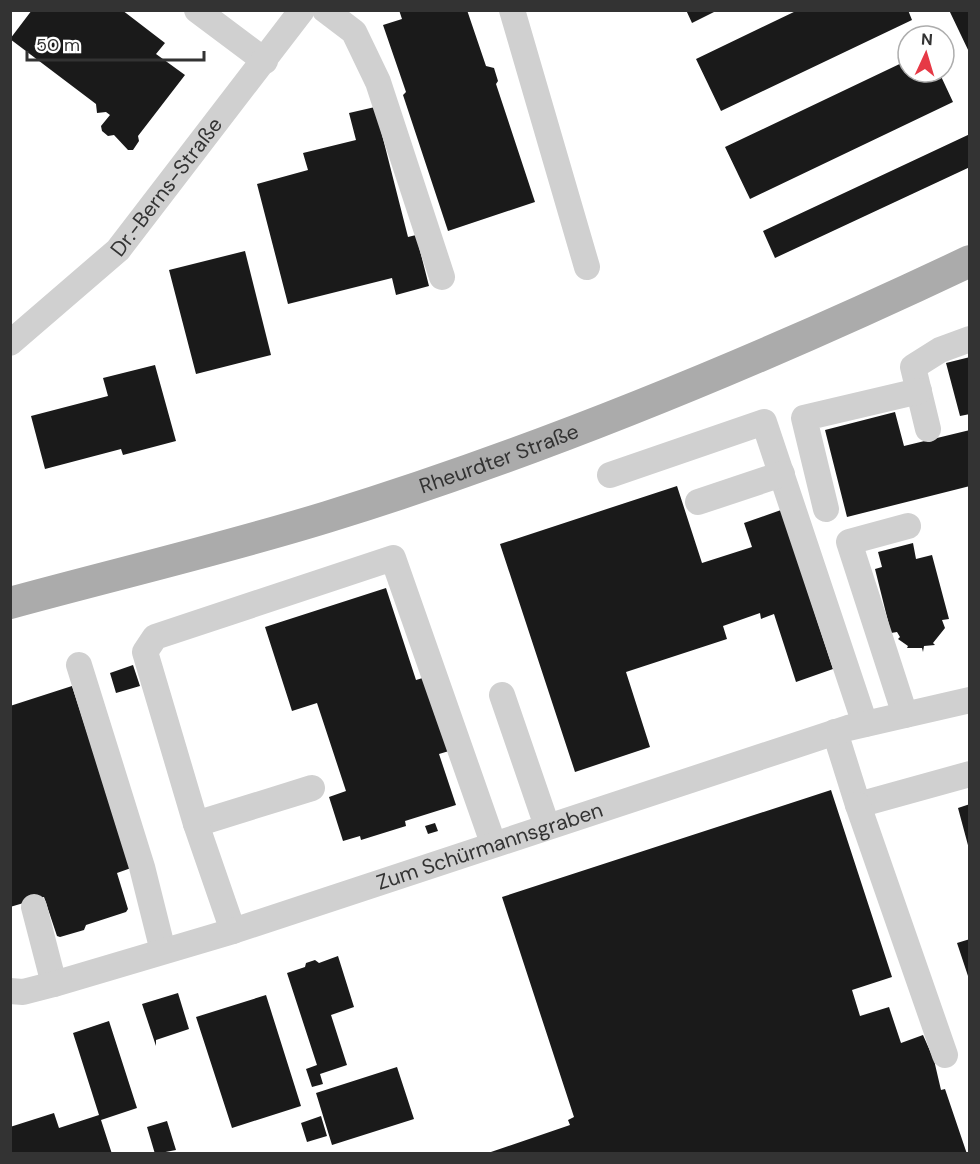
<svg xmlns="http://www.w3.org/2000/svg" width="980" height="1164" viewBox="0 0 980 1164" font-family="'DM Sans',sans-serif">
<rect width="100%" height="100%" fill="#fff"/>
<path fill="#1a1a1a" d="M32 10H122L165 43 156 54 185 75 138 136 139 141 133 150H128L114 135 108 136 102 131 101 126 110 115 106 112 97 113 96 104 10 39Z
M399 10H467L486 66 494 68 498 81 496 84 535 202 448 231 403 95 406 92 383 25 402 19Z
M686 10H718L692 23Z
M798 10H908L912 20 721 111 696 59Z
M949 10H970V54Z
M908 60V72H939L953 102 750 199 725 147Z
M375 107 408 237 416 235 429 286 396 295 392 278 288 304 257 184 308 170 303 153 356 140 349 113Z
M970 134V167L775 258 763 231Z
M245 251 271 355 196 374 169 270Z
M970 357V414L960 416 946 363Z
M155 365 176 441 123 455 121 449 45 469 31 416 108 396 103 378Z
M895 412 904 446 970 430V486L847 517 825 430Z
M677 486 702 563 752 547 744 523 781 510 833 669 796 682 774 614 761 619 760 613 723 626 727 639 626 672 650 747 575 772 500 544Z
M913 543 916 559 932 555 949 619 942 620 945 628 933 643 935 645 924 646 923 652 922 648H907L908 646 898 639 900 637 897 632 891 633 875 569 882 567 878 552Z
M386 588 416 680 426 677 449 751 439 754 456 805 405 821 406 826 361 840 360 836 343 841 329 797 346 791 317 703 292 711 265 627Z
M133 665 140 686 116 693 110 673Z
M72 686 131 868 117 873 128 909 126 912 86 925 84 930 60 937 57 936 44 897 10 907V706Z
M831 790 892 977 852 990 860 1016 889 1007 901 1043 923 1035 934 1060 941 1090 945 1089 967 1154H485L570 1125 568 1120 574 1117 502 897Z
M970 804V849H969L958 808Z
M435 823 438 831 428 834 425 826Z
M970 939V979H969L957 943Z
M338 956 354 1007 331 1015 347 1065 320 1074 323 1084 312 1087 306 1069 317 1065 287 973 305 967 306 963 315 960 319 963Z
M178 993 189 1029 156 1040V1046L142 1004Z
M266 995 301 1106 232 1128 196 1017Z
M109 1021 137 1108 101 1120 112 1154H10V1127L54 1113 59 1128 99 1115 73 1033Z
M397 1067 414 1119 332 1145 316 1093Z
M321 1116 327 1136 307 1142 301 1123Z
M167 1121 176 1150 155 1154 147 1127Z"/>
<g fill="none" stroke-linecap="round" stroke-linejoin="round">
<g stroke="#d0d0d0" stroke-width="26">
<path d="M197 10 265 61"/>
<path d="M325 10 354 32 378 82 442 277"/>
<path d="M512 10 587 267"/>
<path id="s1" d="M10 343 118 250 302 10"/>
<path d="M928 429 913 367 940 350 970 339"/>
<path d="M610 475 764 422 865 724"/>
<path d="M698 502 782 474"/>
<path d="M826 509 804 418 919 391"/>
<path d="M79 665 142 867 163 951"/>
<path d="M502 695 547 826"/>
<path d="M905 715 849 542 908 526"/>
<path d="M835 732 858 805 970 774"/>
<path d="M858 805 945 1055"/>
<path d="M196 824 312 788"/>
<path d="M34 907 54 984"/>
<path d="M233 931 196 824 145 652 155 637 393 558 493 843"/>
<path id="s2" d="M10 991 23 992 54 984 233 931 848 728 970 700"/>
</g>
<path stroke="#ababab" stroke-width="32" id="s3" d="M10 603C116 574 223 549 327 517 548 449 761 360 970 261"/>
</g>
<g text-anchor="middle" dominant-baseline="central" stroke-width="6" stroke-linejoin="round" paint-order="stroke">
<g font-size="21" fill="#333" stroke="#fff">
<text stroke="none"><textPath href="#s1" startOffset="222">Dr.-Berns-Straße</textPath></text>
<text stroke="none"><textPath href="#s3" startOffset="510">Rheurdter Straße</textPath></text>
<text stroke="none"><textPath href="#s2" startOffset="502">Zum Schürmannsgraben</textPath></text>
</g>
</g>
<rect width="980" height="1164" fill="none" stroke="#333333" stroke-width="24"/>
<g transform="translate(926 54) rotate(4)"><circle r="28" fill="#ffffff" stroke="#adadad" stroke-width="1.5"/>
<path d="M0-4.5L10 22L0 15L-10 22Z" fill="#e63946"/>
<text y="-9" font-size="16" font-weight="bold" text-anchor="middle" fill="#333333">N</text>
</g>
<path d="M27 51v9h177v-9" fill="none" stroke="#333333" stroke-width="3"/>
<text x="36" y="51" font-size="18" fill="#333333" stroke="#ffffff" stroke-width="4.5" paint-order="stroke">50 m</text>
</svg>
